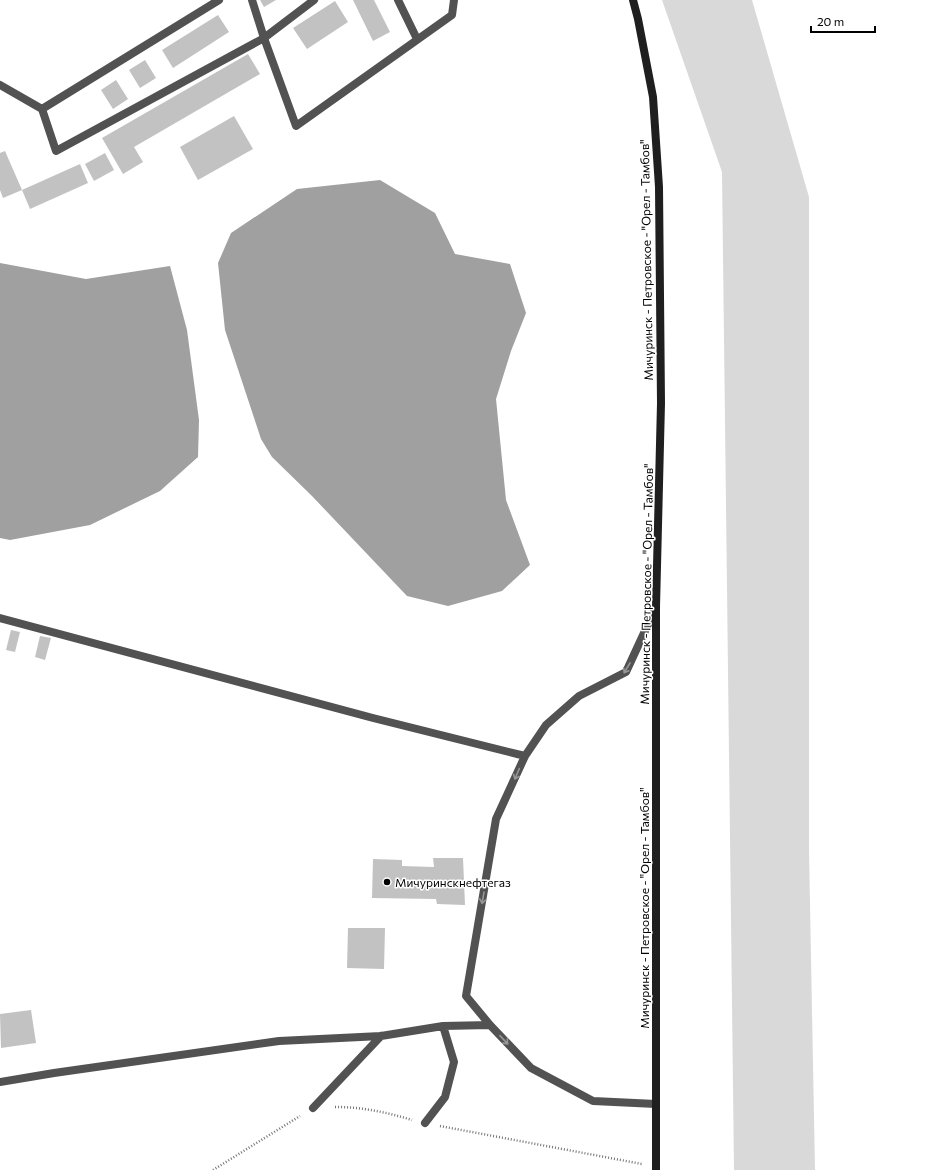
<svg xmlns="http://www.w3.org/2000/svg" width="947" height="1170" viewBox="0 0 947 1170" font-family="Commissioner,sans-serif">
<rect width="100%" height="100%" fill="#fff"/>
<path fill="#d9d9d9" d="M662 0H752L809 197V850L815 1170H734L722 172Z"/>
<path fill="#a0a0a0" d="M380 180 435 213 455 254 510 264 526 313 511 351 496 399 506 500 530 565 502 591 448 606 407 596 312 496 272 457 261 439 225 330 218 263 231 233 297 189Z
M0 263 86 279 170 266 187 330 199 420 198 457 160 491 90 525 10 540 0 538Z"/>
<path fill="#c2c2c2" d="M260 0H276L264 7Z
M353 0H374L390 32 373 41Z
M335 1 348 22 307 49 293 28Z
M218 15 229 32 173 68 162 50Z
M248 54 260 74 134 147 143 162 123 174 102 138Z
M145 60 156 78 140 88 129 70Z
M116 80 128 99 113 109 101 90Z
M234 116 253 149 198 180 180 147Z
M5 151 22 190 3 198 0 190V153Z
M105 153 114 170 94 181 85 164Z
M80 164 88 183 30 209 22 190Z
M11 630 20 632 15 652 6 650Z
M40 636 51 638 45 660 35 657Z
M433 858H463L465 905 437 904 436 899 372 898 373 859 402 860V866L434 867Z
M348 928H385L384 969 347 968Z
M31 1010 36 1043 1 1048 0 1014Z"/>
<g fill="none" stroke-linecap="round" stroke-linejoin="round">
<path stroke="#747474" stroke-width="2.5" stroke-dasharray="1 2" stroke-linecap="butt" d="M335 1107C362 1107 386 1112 412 1120
M440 1126 642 1164
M213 1170 300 1116"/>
<path stroke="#525252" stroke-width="8" d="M252 0 264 38 314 0
M398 0 417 39
M0 85 42 109 56 151 264 38 296 126 452 15 454 0
M42 109 219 0
M0 618 373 718 525 756
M0 1082 54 1073 279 1041 381 1036 443 1026 490 1025
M656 1104 593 1101 531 1068 490 1025 466 996 496 819 525 756 546 725 579 696 626 672 656 607
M313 1108 381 1036
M425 1123 445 1097 454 1062 443 1026"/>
<path stroke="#1f1f1f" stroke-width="8" d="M633 0 638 19 653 97 659 187 661 403 656 607V1170"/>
</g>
<defs><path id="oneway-shaft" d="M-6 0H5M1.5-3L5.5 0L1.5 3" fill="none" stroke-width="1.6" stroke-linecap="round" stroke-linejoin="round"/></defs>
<g stroke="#979797">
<use href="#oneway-shaft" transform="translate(627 668) rotate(121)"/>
<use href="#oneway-shaft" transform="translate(517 774) rotate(113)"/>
<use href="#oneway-shaft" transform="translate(483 898) rotate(100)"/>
<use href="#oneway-shaft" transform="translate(504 1040) rotate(47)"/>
</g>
<circle fill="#000" stroke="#fff" stroke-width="1.5" cx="387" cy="882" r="4"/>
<g text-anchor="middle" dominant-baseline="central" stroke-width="3" stroke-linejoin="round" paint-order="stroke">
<g font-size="12" fill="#000" stroke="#fff">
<text transform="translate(646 260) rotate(-91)">Мичуринск - Петровское - "Орел - Тамбов"</text>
<text transform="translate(646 584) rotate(-89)">Мичуринск - Петровское - "Орел - Тамбов"</text>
<text transform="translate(644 908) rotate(-90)">Мичуринск - Петровское - "Орел - Тамбов"</text>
</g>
<g font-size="12" fill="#000" stroke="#fff" text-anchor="start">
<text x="395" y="882">Мичуринскнефтегаз</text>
</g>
</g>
<path d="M811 26v6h64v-6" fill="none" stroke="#000000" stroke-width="2"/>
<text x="817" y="26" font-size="12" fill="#000000" stroke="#ffffff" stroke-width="3" paint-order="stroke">20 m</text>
</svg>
